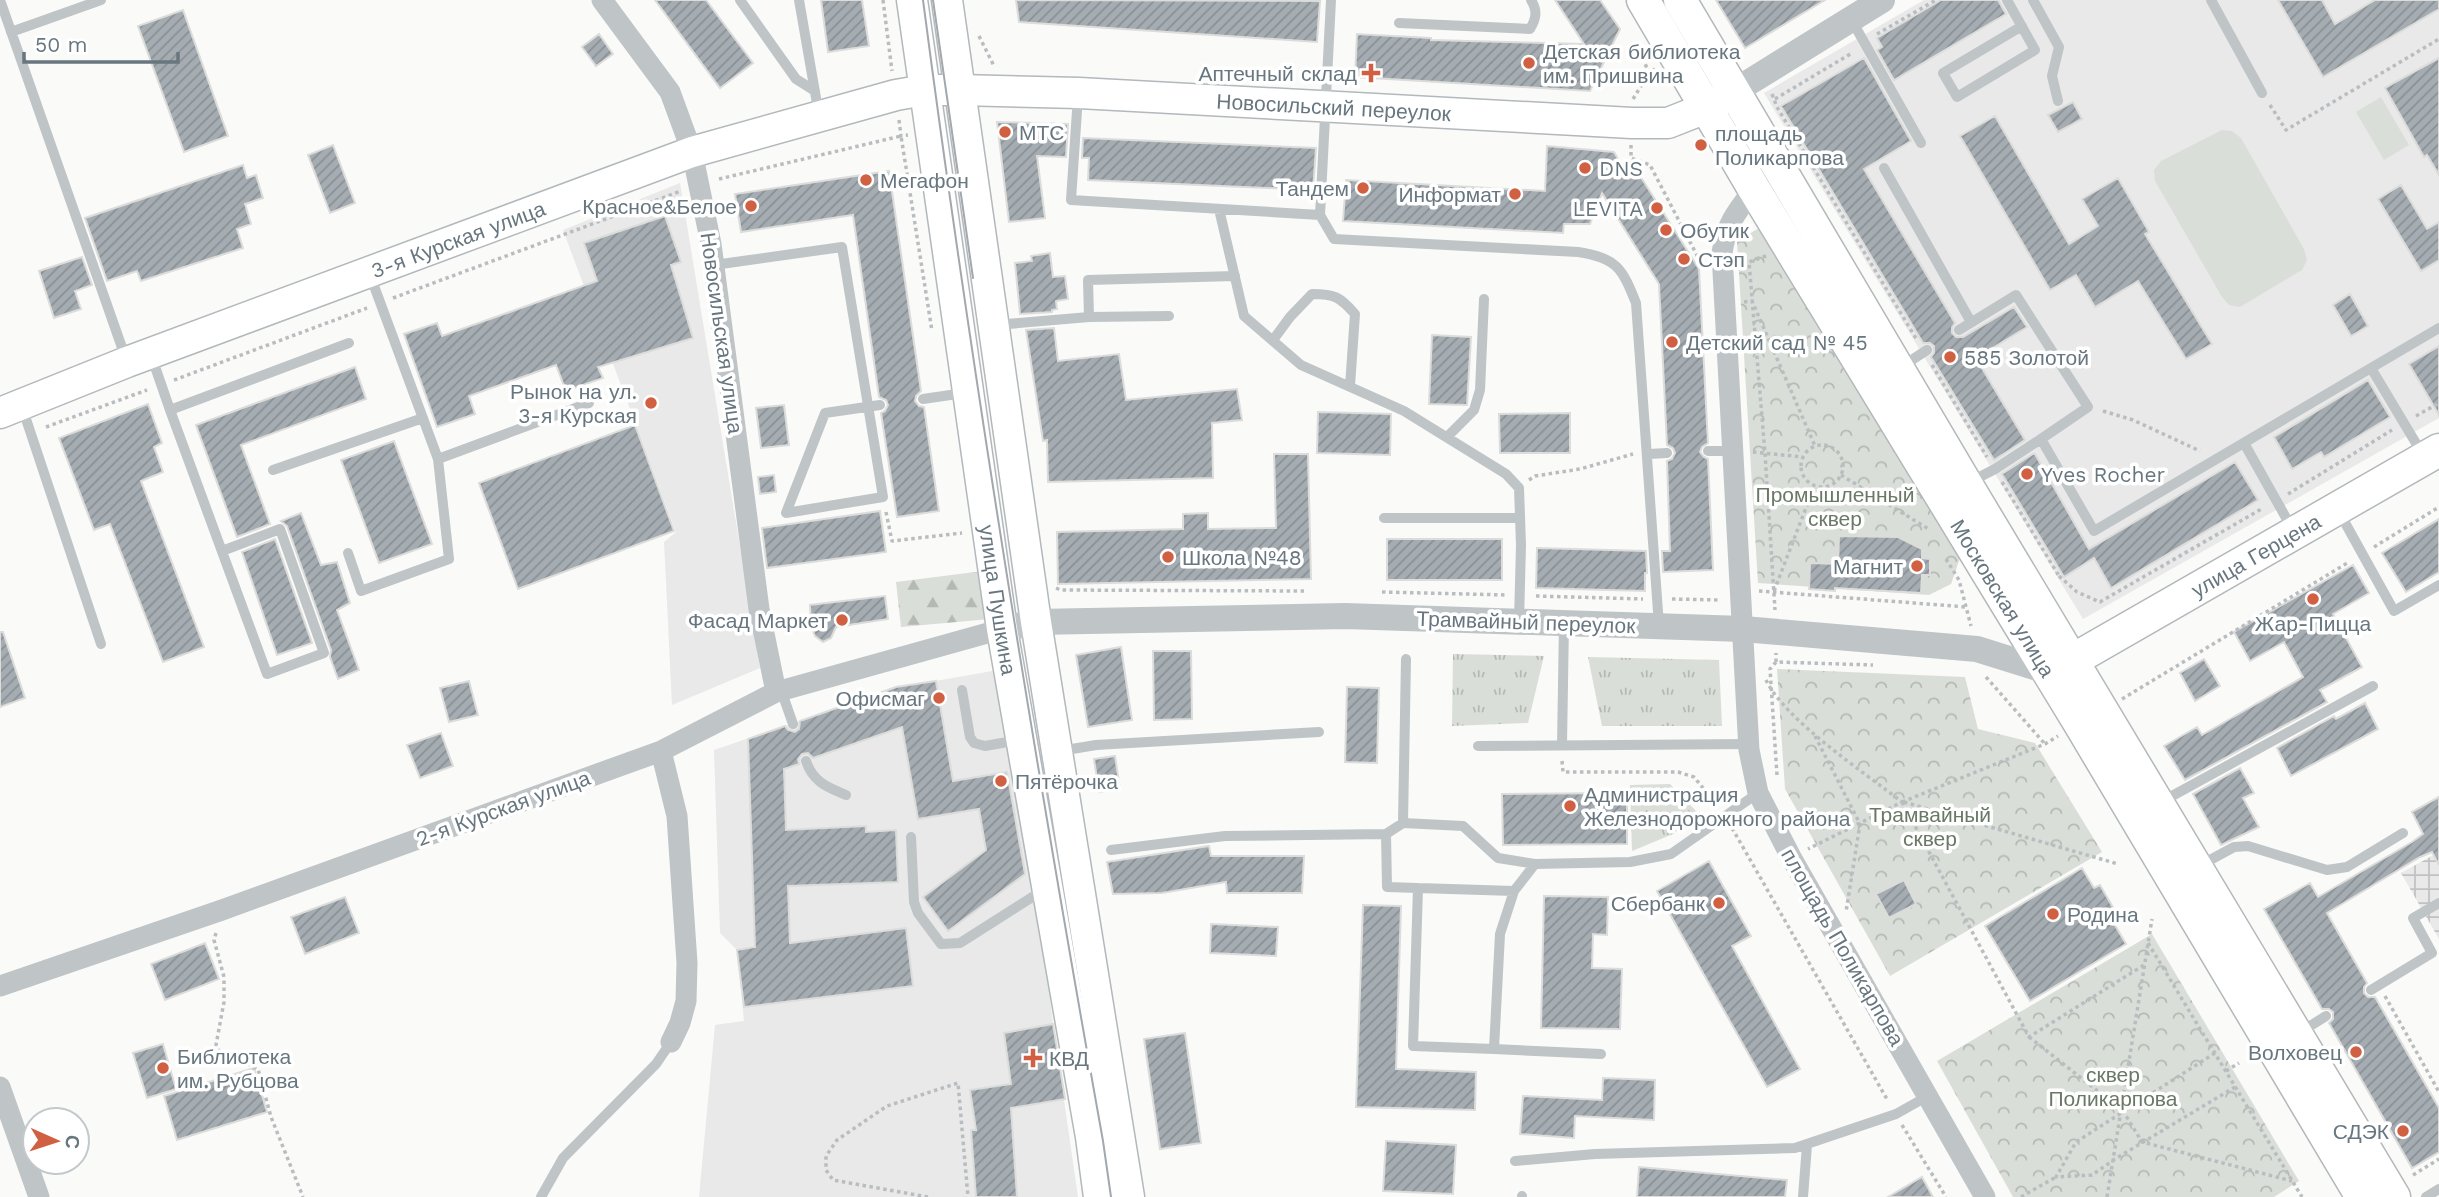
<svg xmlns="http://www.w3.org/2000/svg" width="2439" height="1197" viewBox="0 0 2439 1197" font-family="'Work Sans',sans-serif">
<defs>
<pattern id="industrial-grid" width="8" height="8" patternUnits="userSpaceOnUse" patternTransform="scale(1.75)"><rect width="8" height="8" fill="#e8e9e8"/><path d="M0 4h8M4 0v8" fill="none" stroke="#c0c1c1"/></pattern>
<pattern id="grass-tufts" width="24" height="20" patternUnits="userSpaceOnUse" patternTransform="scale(1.75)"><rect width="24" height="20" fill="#daded8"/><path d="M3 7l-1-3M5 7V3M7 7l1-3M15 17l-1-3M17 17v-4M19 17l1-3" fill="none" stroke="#b5b9b4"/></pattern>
<pattern id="forest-firs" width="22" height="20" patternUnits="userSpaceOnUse" patternTransform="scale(1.75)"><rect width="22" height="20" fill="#daded8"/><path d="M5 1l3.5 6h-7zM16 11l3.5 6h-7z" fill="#b5b9b4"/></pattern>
<pattern id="park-crowns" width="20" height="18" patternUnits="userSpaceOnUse" patternTransform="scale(1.75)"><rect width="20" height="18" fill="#daded8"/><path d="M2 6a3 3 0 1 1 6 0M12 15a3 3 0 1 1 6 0" fill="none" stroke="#b5b9b4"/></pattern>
<pattern id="building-hatch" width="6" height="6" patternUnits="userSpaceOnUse" patternTransform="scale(1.75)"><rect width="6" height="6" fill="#a5adb2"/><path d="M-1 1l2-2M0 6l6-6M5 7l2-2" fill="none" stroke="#8a9196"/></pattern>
</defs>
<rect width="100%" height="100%" fill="#fafaf8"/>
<path fill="#e8e9e8" d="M1924 0H2439V418L2083 619 1764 93Z
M680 183 760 668 672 705 664 542 676 532 563 230Z
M998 670 1039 903 1053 1024 1078 1197H699L715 1025 744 1021 737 950 720 933 714 750 896 688Z"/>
<path fill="url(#industrial-grid)" d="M2439 852V939L2401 873Z"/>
<path fill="url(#grass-tufts)" d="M1453 654 1544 656 1528 723 1452 726Z
M1588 657 1719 660 1722 726H1602Z
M1670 784 1697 812 1673 834 1632 851 1630 785Z"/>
<path fill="url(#forest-firs)" d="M983 571 990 619 901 627 896 582Z"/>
<path fill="url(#park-crowns)" d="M1761 227 1960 558 1951 584 1929 595 1758 583 1737 241Z
M1777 669 1965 677 1978 729 2035 743 2102 852 1890 976 1785 789Z
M2152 934 2299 1181 2274 1197H2013L1937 1061Z"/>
<path fill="#daded8" d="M2381 97 2409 145 2384 160 2356 112Z
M2222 130 2232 131 2241 138 2304 249 2307 260 2302 270 2240 307 2229 305 2222 297 2155 181 2154 170 2161 161Z"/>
<path fill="url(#building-hatch)" stroke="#dcdcda" stroke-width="2" d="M655 0H706L753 63 720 88Z
M821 0H862L869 46 828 52Z
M1016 0 1320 1 1317 42 1019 22Z
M1555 0H1600L1620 29 1590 91 1355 77 1357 34 1431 38V40L1584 44Z
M1716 0H1825L1745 48Z
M1941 0H1998L2006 14 1894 80 1877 50 1882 47 1877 38Z
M2278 0H2322L2335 24 2375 0H2439V9L2323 77Z
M183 10 228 136 184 152 138 26Z
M599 34 613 54 596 66 582 47Z
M1864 58 1911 141 1864 169 1955 323 1952 327V333L1956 337H1963L2014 307 2027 327 1976 358 2025 440 1994 460 1931 357 1934 353V346L1930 343H1923L1781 106Z
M2439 58V175L2427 155 2424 157 2385 88Z
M2073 102 2082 119 2058 132 2048 115Z
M1995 116 2069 244 2098 226 2082 199 2118 178 2149 232 2145 234 2212 344 2186 359 2138 281 2095 307 2076 275 2050 290 1960 136Z
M997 122 1068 124 1066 157 1037 156 1045 218 1009 222Z
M1083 138 1316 148 1313 190 1088 180 1089 158H1082Z
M333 145 355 203 330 213 308 155Z
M1547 146 1614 152 1628 176 1637 171 1699 269 1708 443 1702 447 1700 452 1704 457 1708 459 1713 570 1663 572 1662 551H1670L1667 461 1672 459 1675 453 1673 448 1667 445 1659 284 1602 193 1590 224H1564L1563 233 1343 221 1346 180 1545 191Z
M243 165 247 178 256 175 263 198 245 204 251 224 237 229 243 248 141 281 137 271 107 281 85 218Z
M889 171 921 391 916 396 915 401 919 406 924 407 939 511 897 517 881 413 885 411 888 405 886 400 879 397 853 215 741 232 735 194Z
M2401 185 2427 229 2439 222V260L2421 271 2378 199Z
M665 216 681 262 671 265 693 338 598 367 603 378 566 391 556 365 469 396 475 414 437 427 404 334 437 323 442 336 597 281 584 243Z
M1050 253 1053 277 1065 276 1068 299 1056 301 1057 309 1052 310V312L1020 314 1015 263 1032 261 1031 256Z
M82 257 92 285 75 291 81 309 54 318 39 271Z
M2350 294 2368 326 2351 336 2333 305Z
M1054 328 1058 361 1119 354 1126 400 1237 389 1242 420 1212 423 1213 478 1048 482 1047 440 1043 441 1026 330Z
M1432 335 1471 337 1467 405 1429 404Z
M2439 346V415L2409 364Z
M355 367 366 399 241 445 270 524 237 537 196 425Z
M2368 380 2390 417 2324 457 2321 452 2292 469 2274 437Z
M148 404 162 443 154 447 163 472 141 481 204 647 163 662 110 524 94 530 59 438Z
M784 405 789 445 761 448 756 408Z
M1318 412 1391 414 1390 455 1317 453Z
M1570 413V453H1500L1499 414Z
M635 425 674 531 518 589 479 483Z
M394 441 432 544 379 563 341 460Z
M1274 454H1308L1311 579 1058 584 1057 532 1183 529V514L1208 513V529L1276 528Z
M2033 454H2035L2089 549 2235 462 2258 500 2111 588 2094 558 2064 577 2002 474Z
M774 475 776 492 760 494 758 477Z
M880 511 886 552 767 568 762 528Z
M301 513 321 565 337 562 350 603 337 610 359 670 338 679 330 657 331 650 287 526 281 521Z
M2439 519V572L2406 592 2382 553Z
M1839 536 1898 537 1922 549V558L1930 559V575H1922L1921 593 1835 588V591L1809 589 1810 563 1838 564Z
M275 539 312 643 277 655 242 552Z
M1387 539H1502V580H1387Z
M1537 548 1646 551 1647 573H1645V591L1536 588Z
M2353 565 2369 593 2333 614 2362 667 2320 690 2327 702 2185 780 2164 746 2197 727 2202 735 2303 677 2284 642 2250 661 2234 632Z
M885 596 888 619 836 627 831 638 823 642 815 636 811 626 810 605Z
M0 632H3L25 698 0 707Z
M1121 647 1132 720 1088 727 1076 655Z
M1153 651H1191L1192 719 1154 720Z
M2204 659 2220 686 2195 701 2180 673Z
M469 681 478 715 449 722 440 688Z
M936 681 953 781 1007 772 1025 874 948 931 923 897 986 850 979 809 918 819 902 727 813 758 808 753 802 754 798 759 799 764 784 769 786 830 866 826V832L896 830 898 882 788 886 790 943 906 928 913 986 744 1007 737 950 755 947 748 739 785 726 788 730 795 732 799 729 800 721 896 687Z
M1347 687 1379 688 1377 763 1345 762Z
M2365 703 2378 729 2291 776 2277 748 2334 716 2336 719Z
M441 733 453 766 420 778 407 745Z
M1115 756 1120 789 1099 792 1094 759Z
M2240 768 2254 793 2243 798 2259 827 2221 845 2193 794Z
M1627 793V844L1503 845 1502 794Z
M2439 797V865L2432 852 2420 857 2327 913 2367 983 2364 987V993L2368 997H2375L2439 1108V1152L2412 1168 2329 1023 2333 1019V1012L2329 1009H2322L2264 909 2310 883 2318 897 2412 842 2423 834 2412 812Z
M1209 846 1211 856H1304L1302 893H1227L1226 882 1162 893 1113 894 1107 862Z
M1709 861 1751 936 1732 946 1800 1069 1767 1087 1657 891Z
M2082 868 2094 888 2100 885 2118 916 2112 920 2126 944 2030 1001 1985 926Z
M1904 880 1916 904 1889 918 1876 894Z
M1544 896 1608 897 1607 935 1593 934 1592 968 1622 969 1620 1029 1541 1028Z
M345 897 359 933 305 954 291 917Z
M1363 905 1401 906 1396 1069 1476 1072 1475 1110 1356 1107Z
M1211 924 1278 927 1276 956 1210 953Z
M205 943 219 979 165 1000 151 964Z
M1053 1024 1065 1099 1011 1108 1017 1197H976L971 1130H976L970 1090 1011 1084 1004 1033Z
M1185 1033 1201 1143 1160 1149 1144 1039Z
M163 1044 176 1089 147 1098 133 1053Z
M254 1068 267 1112 177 1140 164 1096Z
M1603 1078 1655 1080 1654 1120 1575 1116 1574 1138 1520 1134 1523 1096 1602 1100Z
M1386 1141 1456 1145 1453 1194 1383 1191Z
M1639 1167 1787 1180 1785 1197H1637Z
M1922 1177 1933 1197H1888Z"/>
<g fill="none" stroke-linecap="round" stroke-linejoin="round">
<g stroke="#b2b8bc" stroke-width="33">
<g id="secondary">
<path id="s1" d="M912 0 1002 629 1091 1137 1099 1197"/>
<path d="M947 0 1036 622 1129 1197"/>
<path id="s2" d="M0 413 127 362 692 152 896 95 925 90H959L1079 93 1632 123H1668L1706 108 1728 95"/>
</g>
</g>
<g stroke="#b3b8bb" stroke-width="35">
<g id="primary">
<path id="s3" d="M1643 0 1754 189 2080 724 2362 1197"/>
<path d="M1680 0 1966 484 2394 1197"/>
<path id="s4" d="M2054 667 2073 660 2439 450"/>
</g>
</g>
<path stroke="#babdc0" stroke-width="3.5" stroke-dasharray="3.5 3.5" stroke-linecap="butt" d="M883 0 892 71
M1877 34 1936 0
M979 36 994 66
M1637 45 1649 73
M1772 94 1777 107 1917 340
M1633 99 1649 73 1655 69
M1775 99 1852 53
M2270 105 2286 130 2439 39
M899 120 901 136 908 135
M1631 145V158L1650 165 1701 263
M719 179 901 136 932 331
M1766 256 1749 262 1765 453 1775 610
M393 298 681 191
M1744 302 1752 301 1815 446
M1932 365 1987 457
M174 380 367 308
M2103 411 2133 420 2200 451
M2416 416 2439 403
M46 427 147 390
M1801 466a21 21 0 1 1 42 0a21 21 0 1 1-42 0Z
M1753 452 1803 457
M1841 475 1930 530
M1529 480 1535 476 1580 469 1633 454
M2002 482 2059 576
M2288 494 2392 430
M886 512 892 541 962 533
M2374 547 2439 507
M1946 559 1959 580 1971 626
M2059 576 2077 592 2100 602 2263 508
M1056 588 1061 590 1304 591
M1759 591 1966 607
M1774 591 1814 487
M1382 592 1507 595
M1536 596 1643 599
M1672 599 1720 600
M1776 662V653
M1986 677 2045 744
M1766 680C1785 720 1865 773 1902 802L1808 849
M2122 699 2349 562
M1815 736 1860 824 1846 912
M1562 761 1563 772H1678L1694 777 1716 804
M1777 775 1770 669 1776 662 1873 665
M1902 802 2045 744 2058 736
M1902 802 2029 1037 2144 965
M1904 802 2118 864
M1732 828 1888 1101
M216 933 214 940 224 977V1002L216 1045 223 1058 245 1062 258 1069 271 1117 303 1197
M2148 943 2302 1197
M2385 996 2439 1092
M2029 1037 2123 1111 2142 1142 2292 1181
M2215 1053 2076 1142 2056 1177 2092 1175 2115 1159 2235 1087
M2226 1071 2239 1063
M1902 1125 1946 1197
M2413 1175 2439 1159
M928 1197 833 1180 826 1170V1156L837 1140 887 1106 958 1083 968 1197
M2021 1197 2056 1177
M2107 1197 2152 919"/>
<path stroke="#bfc4c7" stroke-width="10" d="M0 0 126 359
M740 0 796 79 815 91
M799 0 819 115
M2007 0 2035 50 1957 97 1943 73 2022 26
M2033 0 2059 47 2052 76 2058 101
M2211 0 2262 93
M1851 19 1921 143
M1399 23 1530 29C1536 19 1538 11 1531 0
M11 32 101 0
M1078 96 1071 200 1320 215 1331 0
M1884 168 1971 322
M1219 209 1244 316 1301 365 1404 411 1506 474 1519 488 1521 545 1519 621
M1320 215 1334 239 1578 252C1617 258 1622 268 1636 303L1659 626
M714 265 842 247 883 497 786 513 825 413 880 405
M370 275 438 459 589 403
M1089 317 1169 316
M996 325 1089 317 1088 280 1235 276
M1959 330 2016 295 2088 407 2041 439
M1273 340 1290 317 1312 294C1335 294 1340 297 1355 314L1350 386
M151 355 170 410 349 343
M1901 367 1927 350
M2371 368 2423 455
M923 399 964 393
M22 407 101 644
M170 410 267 674 324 653 280 529 222 551
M1447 437 1474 410 1480 390 1484 299
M2244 443 2294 532
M1708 451H1733
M1649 454 1667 453
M273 470 423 418
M1968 483 1995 469 2041 439 2094 531 2439 328
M2338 510 2394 611 2439 585
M1384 518H1520
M348 553 361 591 449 559 438 459
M781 690 793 724
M962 690 970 737 974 743 985 746 1019 740
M1562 745 1564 623
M1478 746 1749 744
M1060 751 1096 745 1319 732
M806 761C813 782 827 787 846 795
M2161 802 2373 686
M1403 823 1406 659
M911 837 914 902 918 913 941 944 960 943 1045 889
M1111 850 1225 836 1386 834
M2199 866 2234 847 2248 846 2327 870 2347 867 2403 833
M1418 888 1387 887 1386 834 1403 823 1463 826 1498 858 1535 864
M1514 891 1418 888 1413 1046 1494 1049 1500 934 1514 891 1535 864 1630 862 1671 854 1758 793
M2371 990 2432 953 2413 918 2439 903
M2299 1033 2326 1016
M1494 1049 1601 1054
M1515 1161 1595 1154 1795 1148 1896 1114 1928 1096
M541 1197 563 1158 656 1064 671 1042
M1522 1197V1196
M1803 1197 1807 1145
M2426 1197 2439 1189"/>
<path stroke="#bfc4c7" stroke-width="21" d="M602 0 670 92 692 152 711 244 759 609 776 692
M1754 189C1737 211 1726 224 1722 253L1749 750 1758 793 1792 859 1985 1197
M661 751 677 816 687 963 686 1001 680 1023 671 1042
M0 986 222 910 661 751 776 692 1002 629
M0 1087 39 1197"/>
<path stroke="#bfc4c7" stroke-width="26" d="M1735 91 1882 0
M1002 629 1036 622 1345 616 1743 629 1977 649 2047 671"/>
<use href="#secondary" stroke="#fff" stroke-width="30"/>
<use href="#primary" stroke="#fff" stroke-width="32"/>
<path stroke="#a2a8ad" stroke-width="2" d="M923 0C973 382 1035 762 1103 1141L1111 1197
M933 0 973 278"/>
</g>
<g fill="#d15f41" stroke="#fff" stroke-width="2.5">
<circle cx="1529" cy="63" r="7"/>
<path d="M1367.5 62.5h7v7h7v7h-7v7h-7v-7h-7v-7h7z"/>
<circle cx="1005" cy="132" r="7"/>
<circle cx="1701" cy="145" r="7"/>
<circle cx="1585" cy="168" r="7"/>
<circle cx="866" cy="180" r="7"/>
<circle cx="1363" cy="188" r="7"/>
<circle cx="1515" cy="194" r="7"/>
<circle cx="751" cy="206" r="7"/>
<circle cx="1657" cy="208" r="7"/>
<circle cx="1666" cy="230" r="7"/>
<circle cx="1684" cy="259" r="7"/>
<circle cx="1672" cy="342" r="7"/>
<circle cx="1950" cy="357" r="7"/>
<circle cx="651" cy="403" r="7"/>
<circle cx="2027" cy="474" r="7"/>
<circle cx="1168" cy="557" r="7"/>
<circle cx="1917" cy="566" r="7"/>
<circle cx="2313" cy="599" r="7"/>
<circle cx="842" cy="620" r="7"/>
<circle cx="939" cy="698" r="7"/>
<circle cx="1001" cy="781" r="7"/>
<circle cx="1570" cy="806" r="7"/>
<circle cx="1719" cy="903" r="7"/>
<circle cx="2053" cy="914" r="7"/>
<circle cx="2356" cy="1052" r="7"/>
<path d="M1029.5 1047.5h7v7h7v7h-7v7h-7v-7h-7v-7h7z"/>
<circle cx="163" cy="1068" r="7"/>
<circle cx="2403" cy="1131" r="7"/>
</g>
<g text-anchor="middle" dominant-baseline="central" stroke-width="7" stroke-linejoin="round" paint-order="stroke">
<g font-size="21" fill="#67767f" stroke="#fff" text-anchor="start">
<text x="1543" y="51">Детская библиотека<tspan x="1543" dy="24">им. Пришвина</tspan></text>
<text x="1357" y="73" text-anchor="end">Аптечный склад</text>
<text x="1019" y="132">МТС</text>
<text x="1715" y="133">площадь<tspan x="1715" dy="24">Поликарпова</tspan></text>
<text x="1599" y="168">DNS</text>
<text x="880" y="180">Мегафон</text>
<text x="1349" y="188" text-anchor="end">Тандем</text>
<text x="1501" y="194" text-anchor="end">Информат</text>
<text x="737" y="206" text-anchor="end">Красное&amp;Белое</text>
<text x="1643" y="208" text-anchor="end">LEVITA</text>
<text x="1680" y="230">Обутик</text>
<text x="1698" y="259">Стэп</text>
<text x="1686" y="342">Детский сад № 45</text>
<text x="1964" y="357">585 Золотой</text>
<text x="637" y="391" text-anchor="end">Рынок на ул.<tspan x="637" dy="24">3-я Курская</tspan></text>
<text x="2041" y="474">Yves Rocher</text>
<text x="1182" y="557">Школа №48</text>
<text x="1903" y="566" text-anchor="end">Магнит</text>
<text x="828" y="620" text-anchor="end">Фасад Маркет</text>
<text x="2313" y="623" text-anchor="middle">Жар-Пицца</text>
<text x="925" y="698" text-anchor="end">Офисмаг</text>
<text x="1015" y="781">Пятёрочка</text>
<text x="1584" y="794">Администрация<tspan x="1584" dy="24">Железнодорожного района</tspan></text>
<text x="1705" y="903" text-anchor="end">Сбербанк</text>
<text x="2067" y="914">Родина</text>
<text x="2342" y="1052" text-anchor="end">Волховец</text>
<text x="177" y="1056">Библиотека<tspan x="177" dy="24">им. Рубцова</tspan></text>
<text x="1049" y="1058">КВД</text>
<text x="2389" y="1131" text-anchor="end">СДЭК</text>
</g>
<g font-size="21" fill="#67767f" stroke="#fff">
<text stroke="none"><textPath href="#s2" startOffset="1390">Новосильский переулок</textPath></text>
<text stroke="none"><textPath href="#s2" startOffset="490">3-я Курская улица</textPath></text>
<text transform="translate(722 333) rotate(82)">Новосильская улица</text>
<text stroke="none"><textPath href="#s4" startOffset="231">улица Герцена</textPath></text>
<text stroke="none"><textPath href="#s3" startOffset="698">Московская улица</textPath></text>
<text stroke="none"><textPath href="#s1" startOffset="606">улица Пушкина</textPath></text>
<text transform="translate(1526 622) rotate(2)">Трамвайный переулок</text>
<text transform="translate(503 808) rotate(-20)">2-я Курская улица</text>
<text transform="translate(1843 947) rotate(60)">площадь Поликарпова</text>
</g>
<g font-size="21" fill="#6a7866" stroke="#fff">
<text x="1835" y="494">Промышленный<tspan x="1835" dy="24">сквер</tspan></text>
<text x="1930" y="814">Трамвайный<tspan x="1930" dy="24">сквер</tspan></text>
<text x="2113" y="1074">сквер<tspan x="2113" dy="24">Поликарпова</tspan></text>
</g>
</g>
<g transform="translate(56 1141) rotate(93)"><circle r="33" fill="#ffffff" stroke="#c2c8cc" stroke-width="2"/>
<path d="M0-5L12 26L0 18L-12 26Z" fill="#d15f41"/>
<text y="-10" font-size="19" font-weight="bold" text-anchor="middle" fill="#67767f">С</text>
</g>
<path d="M24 52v10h154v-10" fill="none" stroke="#67767f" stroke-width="3.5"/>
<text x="35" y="52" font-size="21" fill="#67767f" stroke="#ffffff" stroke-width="5" paint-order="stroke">50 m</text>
</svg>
